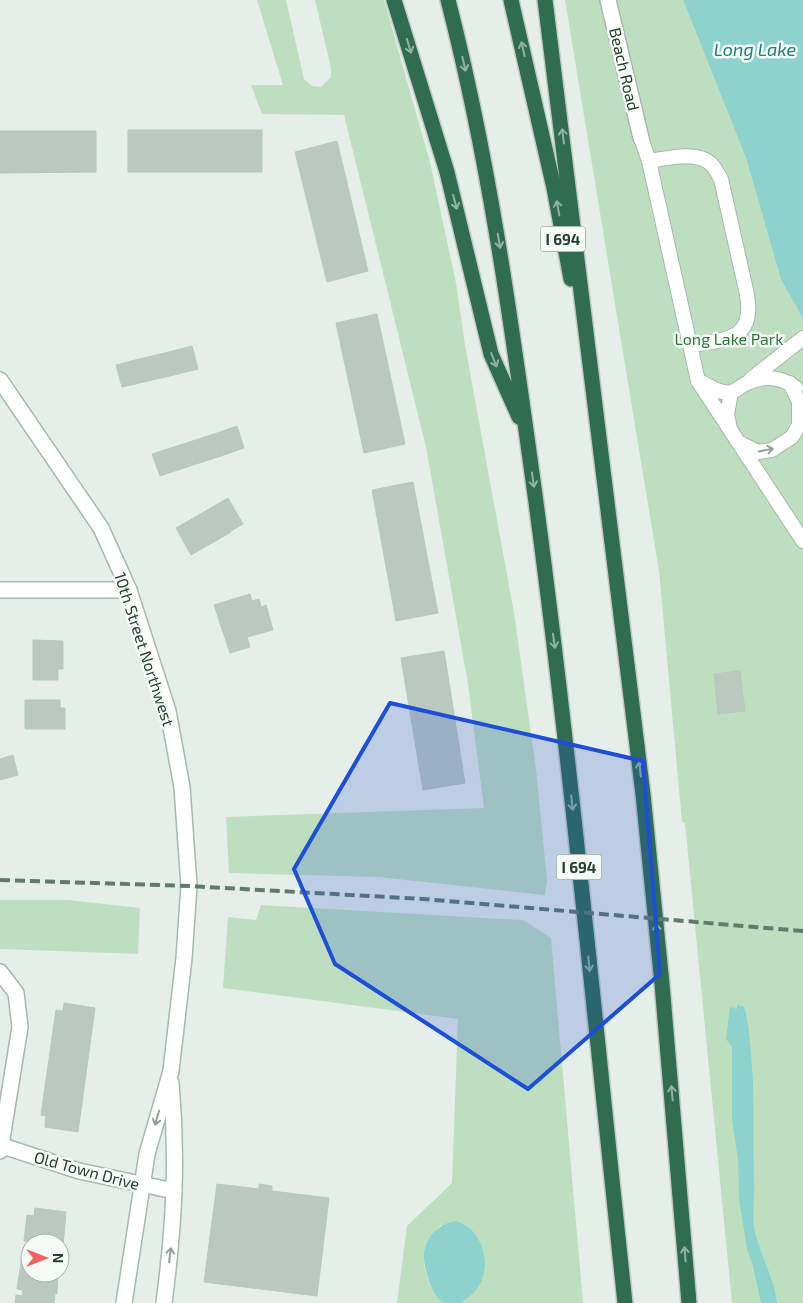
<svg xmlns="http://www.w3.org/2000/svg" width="803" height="1303" viewBox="0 0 803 1303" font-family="'Exo 2',sans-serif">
<rect width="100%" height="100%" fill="#e5eee8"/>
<path fill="#bedfbf" d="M257 0H286L304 79 312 86 321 87 331 77V68L315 0H384L430 162 456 283 465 345 514 613 536 769 547 880 545 895 379 877 229 873 226 817 484 808 468 684 426 447 344 115 262 114 251 85H283Z
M565 0H683L746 158 781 280 803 318V1303H732L685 823 682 822 659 571Z
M0 900H68L140 908 138 954 0 949Z
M261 905 520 920 525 921 551 938 583 1303H461L480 1285 441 1225C434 1232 425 1242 424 1252 422 1269 431 1294 444 1303H397L407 1226 452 1183 458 1019 223 988 228 917 256 920Z"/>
<path fill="#8dd2cd" d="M683 0H803V318L781 280 746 158Z
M737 1005 743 1006C749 1011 752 1068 753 1080 754 1114 753 1148 754 1182 755 1198 752 1212 754 1227 759 1254 774 1276 777 1303H761L753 1266 747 1249 739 1199 738 1160 732 1120V1047L726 1039 730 1007 737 1009Z
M455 1221C481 1227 492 1261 480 1284 476 1292 467 1298 461 1303 456 1303 449 1303 445 1303 432 1300 422 1263 424 1252 427 1235 440 1224 455 1221Z"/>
<path fill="#bac9c0" stroke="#b7c8bd" d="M128 130H262V172H128Z
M0 131H96V172L0 173Z
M337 141 368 271 327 282 295 152Z
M377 314 405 444 364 453 336 323Z
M192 346 198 369 174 375 169 352Z
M169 352 174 375 148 381 143 358Z
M143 358 148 381 122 387 116 365Z
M237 426 244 448 221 456 214 434Z
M214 434 221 456 184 468 177 446Z
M177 446 184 468 160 476 152 454Z
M413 482 438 613 396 621 372 490Z
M228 498 243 524 231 531 216 505Z
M216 505 231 532 191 555 176 528Z
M250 594 252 601 259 599 261 607 266 605 273 630 247 637 250 647 230 653 214 605Z
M33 640 63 641V669H58V680H33Z
M444 651 465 783 423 790 401 658Z
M740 671 745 711 718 714 714 674Z
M25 700H60V708H65V729H25Z
M13 755 18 775 0 780V759Z
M64 1003 95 1008 78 1132 45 1127 46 1116 41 1115 56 1010 63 1011Z
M217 1184 259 1189V1184L272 1186V1191L329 1198 317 1296 204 1282Z
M35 1208 66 1212 61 1268 60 1243H30V1273H58L57 1294 55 1293 54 1303H15L16 1295 22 1296 23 1290 17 1289 23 1250 29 1251 30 1242 24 1241 27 1215 34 1216Z"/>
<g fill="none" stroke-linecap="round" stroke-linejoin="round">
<g stroke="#a7b6ae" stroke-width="16">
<path id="lane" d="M641 138 649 161 698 381 803 541
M649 161C667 158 699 150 712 165 716 169 718 175 721 179L746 290C757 338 729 340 691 345
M751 379 803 338
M699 381C708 385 720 395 731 392 736 391 741 386 745 384 763 375 780 376 796 388
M731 392 727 414 730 429 738 442 758 452 772 450 792 437 799 425V402L790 383"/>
</g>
<g stroke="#a7b6ae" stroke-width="18">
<path id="street" d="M608 0 641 138
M0 590H129
M0 972 16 993 20 1027 0 1151
M0 1145 79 1171 174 1191"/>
</g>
<g stroke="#a3baad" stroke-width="18">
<path id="secondary" d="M0 380 101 528 129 590 168 711 182 787 189 886 184 958 171 1071 147 1154 124 1303
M164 1303C174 1226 178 1160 171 1083"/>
</g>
<g stroke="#c2cac6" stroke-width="18">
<path id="highway" d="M394 0 447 172 491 354 519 417
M448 0C490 163 512 328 535 495 571 763 596 1033 625 1303
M511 0 554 188 571 279
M545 0 643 794 662 984 689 1303"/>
</g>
<use href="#lane" stroke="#fff" stroke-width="14"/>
<use href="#street" stroke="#fff" stroke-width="15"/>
<use href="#secondary" stroke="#fff" stroke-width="15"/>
<use href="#highway" stroke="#2f6c52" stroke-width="15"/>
<path stroke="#5e7b6d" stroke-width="4" stroke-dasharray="10 5" stroke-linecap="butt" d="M0 880 189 886 423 899 803 931"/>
</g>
<defs><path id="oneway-shaft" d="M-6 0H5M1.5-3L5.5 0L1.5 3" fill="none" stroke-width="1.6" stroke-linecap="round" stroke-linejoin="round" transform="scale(1.25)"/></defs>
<g stroke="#92b3a4">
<use href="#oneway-shaft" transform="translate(409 46) rotate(73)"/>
<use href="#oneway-shaft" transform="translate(523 49) rotate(-103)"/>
<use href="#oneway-shaft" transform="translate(464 64) rotate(77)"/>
<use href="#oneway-shaft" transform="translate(563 136) rotate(-97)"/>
<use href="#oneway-shaft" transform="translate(455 202) rotate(75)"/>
<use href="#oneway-shaft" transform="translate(558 208) rotate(-100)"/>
<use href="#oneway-shaft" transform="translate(499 241) rotate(80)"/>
<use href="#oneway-shaft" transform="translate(494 360) rotate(68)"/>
<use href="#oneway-shaft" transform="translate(533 480) rotate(82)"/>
<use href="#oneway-shaft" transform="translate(554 641) rotate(82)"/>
<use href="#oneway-shaft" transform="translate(640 769) rotate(-96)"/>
<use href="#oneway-shaft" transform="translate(572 803) rotate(84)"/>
<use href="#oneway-shaft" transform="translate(657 931) rotate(-96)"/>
<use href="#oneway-shaft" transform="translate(589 964) rotate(84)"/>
<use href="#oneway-shaft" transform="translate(672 1093) rotate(-95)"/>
<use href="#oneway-shaft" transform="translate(685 1254) rotate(-95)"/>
</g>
<g stroke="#92a098">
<use href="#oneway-shaft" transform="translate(766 450) rotate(-11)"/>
<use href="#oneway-shaft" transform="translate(157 1118) rotate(106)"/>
<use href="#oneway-shaft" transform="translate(170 1255) rotate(-83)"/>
</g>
<path fill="#1d4ed8" fill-opacity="0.2" stroke="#1d4ed8" stroke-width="4" stroke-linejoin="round" d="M390 703 643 761 660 974 528 1089 335 964 294 869Z"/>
<g text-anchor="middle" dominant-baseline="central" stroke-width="5" stroke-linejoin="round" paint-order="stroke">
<g fill="#f6faf7" stroke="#63786d" stroke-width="1">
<rect x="540.5" y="226.5" width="45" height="25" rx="4"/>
<rect x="556.5" y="854.5" width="45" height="25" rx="4"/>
</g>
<g font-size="15" font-weight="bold" fill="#244032">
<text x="563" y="239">I 694</text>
<text x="579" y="867">I 694</text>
</g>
<g font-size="16" fill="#244032" stroke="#f6faf7">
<text transform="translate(625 69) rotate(77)">Beach Road</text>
<text transform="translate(145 649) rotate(72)">10th Street Northwest</text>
<text transform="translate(87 1170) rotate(15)">Old Town Drive</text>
</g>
<g font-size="16" fill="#2e7739" stroke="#f6faf7">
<text x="729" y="338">Long Lake Park</text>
</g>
<g font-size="18" font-style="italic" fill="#1d7d77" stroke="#f6faf7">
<text x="755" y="49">Long Lake</text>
</g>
</g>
<g transform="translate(45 1258) rotate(90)"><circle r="24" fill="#f6faf7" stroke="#a2b0a8"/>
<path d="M0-4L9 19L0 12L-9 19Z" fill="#f1625f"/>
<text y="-8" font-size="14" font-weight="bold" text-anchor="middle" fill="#244032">N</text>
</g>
</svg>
